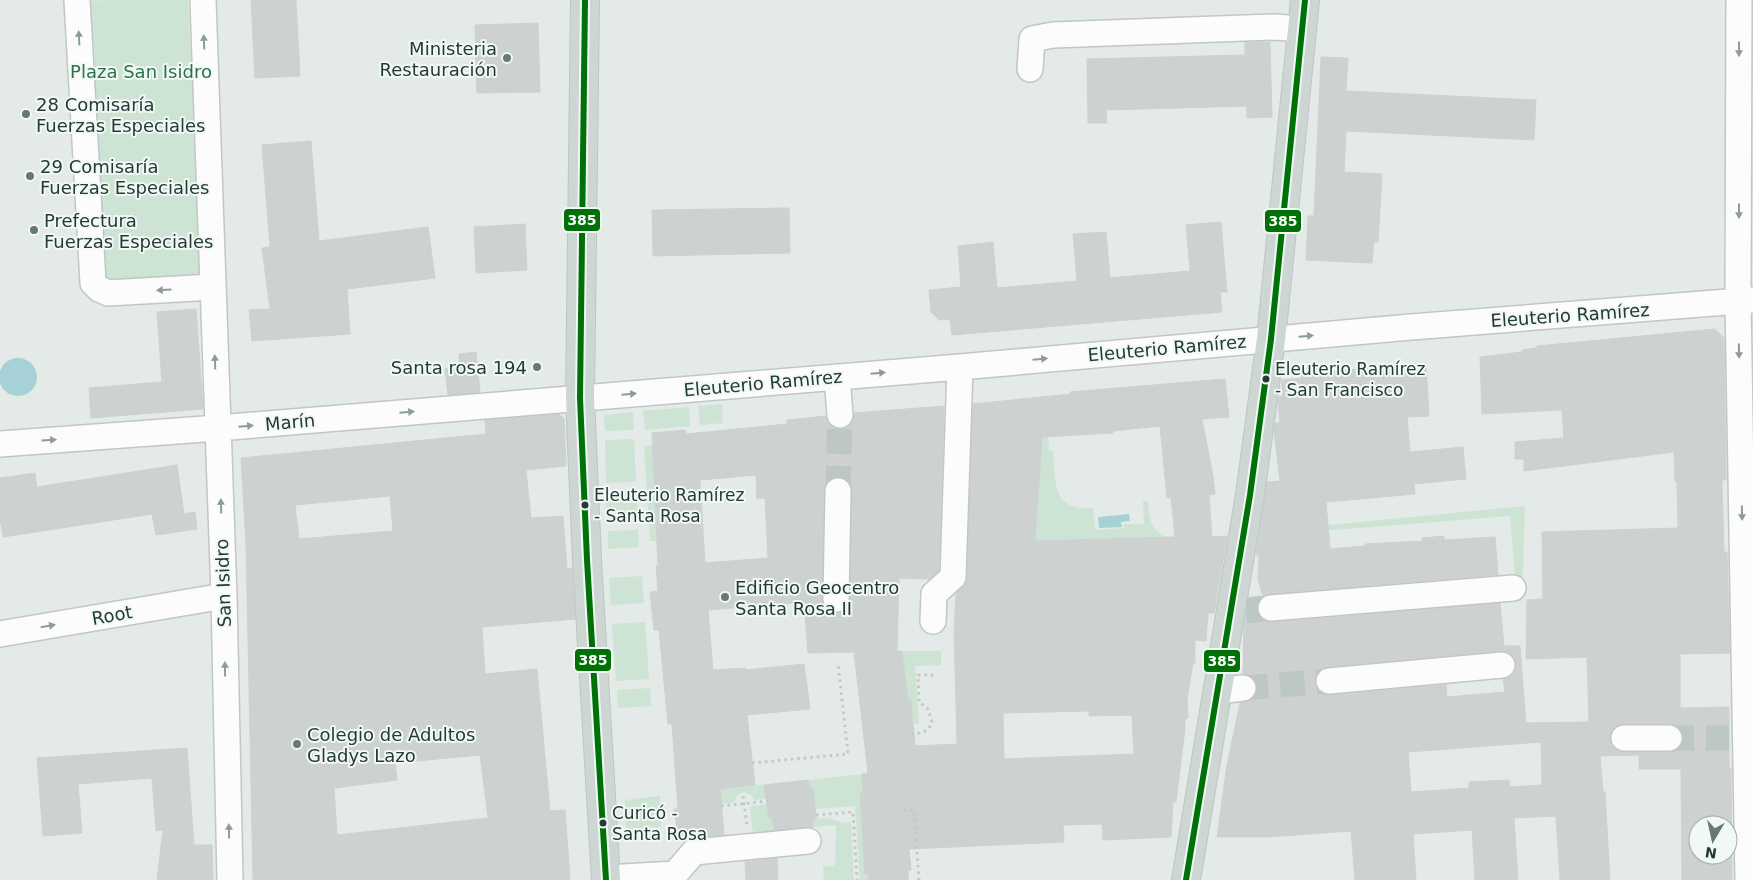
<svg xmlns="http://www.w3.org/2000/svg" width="1753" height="880" viewBox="0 0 1753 880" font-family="'DejaVu Sans',sans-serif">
<rect width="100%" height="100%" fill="#e4eae7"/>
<path fill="#cde3d4" d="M110 0H188L203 280 106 287 86 1Z
M722 404 723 423 700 425 698 406Z
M689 407 690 426 645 430 643 411Z
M633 412 634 430 605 431 604 415Z
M1042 434H1048L1049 451H1053C1056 483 1051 511 1093 508L1095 530 1124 528V524H1144L1143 501H1148C1149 518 1150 531 1168 538L1035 541Z
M634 439 636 482 606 483 605 440Z
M653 445 658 541H650L644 446Z
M637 491 638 522 607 523 606 492Z
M1525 506 1522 601H1517L1510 516 1258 536V532Z
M638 530 639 547 608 549V531Z
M642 576 644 603 611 605 609 578Z
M645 622 649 679 616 681 612 624Z
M902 651H941V665L915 666 919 724H914L911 701H908L906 683H904L903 678 906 677Z
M650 688 651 706 618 708 617 690Z
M862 774 863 793 860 794 865 873H868L869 880H860L855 806 815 809 808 780Z
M769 784 771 798 754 800 752 796 744 792 737 795 734 802 720 804 716 790Z
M660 796 661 827 626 829 625 800Z
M768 804 769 817H772L774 831 753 834 750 806Z
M827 818 845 823 851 822 854 880H824L823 866 835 867 836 825 813 827 812 819Z"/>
<path fill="#a6d1d7" d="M-1 377a19 19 0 1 1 38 0a19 19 0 1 1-38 0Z
M1129 514 1130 521 1121 522 1122 527 1099 528 1098 517Z"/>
<path fill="#cdd2d0" stroke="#cdd2d0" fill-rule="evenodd" d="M251 0H296L300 76 255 78Z
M538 23 540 92 477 93 475 25Z
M1245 42H1270L1272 117 1247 118V106L1106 110 1107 123H1088L1087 59 1245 55Z
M1321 57 1348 58 1346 91 1536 100 1534 140 1346 131 1344 172 1382 174 1378 242H1374L1372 263 1306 260 1308 216H1314Z
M311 141 319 241 428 227 435 278 347 289 350 334 252 341 249 310 270 309 262 248 270 247 262 145Z
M789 208 790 253 653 256 652 210Z
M1221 222 1227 292H1220L1222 312 952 335 950 319 939 320 931 312 929 290 961 287 958 246 993 242 997 288 1077 281 1073 234 1106 232 1110 278 1190 271 1186 225Z
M525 224 527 270 476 273 474 227Z
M196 309 203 409 91 418 89 388 162 382 157 312Z
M1715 329 1724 338 1726 480H1722L1724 552H1727L1730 653 1680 654V708L1729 707V768H1731L1732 880H1682L1681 769H1639V755L1600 756 1603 792H1605L1610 880H1560L1556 816 1514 818 1518 880H1475L1472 830 1413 834 1416 880H1355L1351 831 1268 837H1217L1227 765 1240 703 1252 699 1256 693 1257 687 1254 679 1249 675 1243 674 1244 624 1249 597 1263 596 1258 602 1257 610 1259 616 1264 621 1272 622 1500 603 1504 646H1520L1526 723 1589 722 1587 657 1526 659 1527 600 1543 599 1542 532 1678 528 1677 481 1675 482 1674 452 1524 471V459H1515V442L1564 438 1562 410 1482 414 1480 357 1522 352V350L1537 348V346ZM1501 651 1508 652 1513 656 1516 664 1515 671 1511 676 1503 679 1505 692 1447 697 1446 685 1330 695 1323 694 1317 689 1315 683 1316 675 1321 669 1328 667ZM1624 724H1669L1676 725 1682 731 1683 738 1682 745 1677 750 1669 752H1624L1617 751 1611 745 1610 738 1611 731 1616 726ZM1541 742 1542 785 1510 787 1509 780 1469 782V788L1411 792 1408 752ZM1698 825H1728V855H1698Z
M476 352 480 392 448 395 445 369 460 368 459 354Z
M1426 363 1429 416 1407 417 1410 452 1463 447 1466 479 1414 484 1415 494 1326 502 1330 549 1365 546V544L1423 541 1422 538 1444 536V540L1495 537 1498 575 1270 594 1263 596 1258 579 1259 555H1256L1267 482 1280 481 1274 431 1275 423H1280L1278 403 1279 397 1283 396 1281 380 1302 378 1301 374Z
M1225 379 1229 417 1202 419 1213 476 1215 494 1209 495 1212 537 1227 536 1214 613H1208L1206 641 1195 640V663H1193L1187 699 1188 718 1185 719V729L1176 802H1173L1171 837 1103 840 1102 824 1063 825 1064 842 909 849 911 870H908V880H869L868 873 865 874 860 793H863L862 774 868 773 854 652 808 653 804 602 708 610 713 670 745 668V670L804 664 810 709 747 715 755 785 720 789 724 835 693 838 679 841 674 809H678L672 724H668L659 630H654L650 592 658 591 656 566H658L652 433 685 430 686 434 787 424V420L826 416 828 423 833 428 842 429 848 427 853 422 854 413 944 406 939 570 930 579 899 578 897 651H902L908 700H911L915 746 957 744 954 631 956 594 966 583 967 577 973 404 1071 394 1070 392ZM1160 426 1167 498 1171 497 1175 537 1035 541 1042 437 1113 433V431ZM756 475 757 499 765 498 768 558 705 563 700 480ZM839 477 846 479 850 484 852 491 850 599 849 606 843 611 835 613 828 611 824 606 822 599 824 491 825 484 831 479ZM1089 711V716L1132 715 1134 754 1004 759 1003 713Z
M559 414 564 419 566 466 526 470 531 518 563 516 567 569 572 568 575 619 482 627 485 674 537 669 550 811 565 810 570 880H253L246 544 241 458 486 434 485 420ZM390 496 393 531 299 539 295 505ZM480 755 488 818 337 835 334 788 397 780 395 763Z
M177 465 184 514 195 512 197 529 156 535 152 514 3 537 0 518V478L35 473 37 487Z
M187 748 194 845H212L213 880H157L163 830 156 831 152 778 78 784 82 833 43 836 37 758Z
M808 780 810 788H813L816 819H812L813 827 774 830 772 817H769L764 785Z
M777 858 778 880H746L745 862Z"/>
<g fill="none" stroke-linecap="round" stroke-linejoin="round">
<path stroke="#bdc7c3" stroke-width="25" stroke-dasharray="25 12" stroke-linecap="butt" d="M838 491 840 415
M1246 611 1271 608
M1243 688 1329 681
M1669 738H1729"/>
<g stroke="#c1c7c4" stroke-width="28">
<path id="minor" d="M77 0 93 283 99 289 108 293 213 287
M203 0 224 596 230 880
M1739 0 1738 302 1748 880
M1030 69 1032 39 1053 35 1275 27 1302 29
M837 377 840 415
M0 444 218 428 960 367 1411 327 1753 300
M836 599 838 491
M1271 608 1513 588
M933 621 934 594 953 577 960 367
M0 634 224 596
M1329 681 1502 665
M1218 691 1243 688
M1624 738H1669
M606 878 675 874 694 852 808 841"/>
</g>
<g stroke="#bdc6c2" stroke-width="30">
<path id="major" d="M585 0 580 398 587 560 606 880
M1186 880 1250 495 1271 339 1305 0"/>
</g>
<path stroke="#c1cac5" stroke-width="3" stroke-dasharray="2.5 4" stroke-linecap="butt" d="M911 734C921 733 928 733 932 722L928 709 919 702 918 675H936
M752 763 848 754 838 663
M743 796 747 825
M721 806 768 801
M904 811 914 810 919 880
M816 815 853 812 857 880"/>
<use href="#minor" stroke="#fbfcfb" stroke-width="25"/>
<use href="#major" stroke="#cdd6d3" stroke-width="28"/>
<g stroke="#f2f8f5" stroke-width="10">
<path id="bus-1" d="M585 0 580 398 587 560 606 880
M1186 880 1250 495 1271 339 1305 0"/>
</g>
<use href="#bus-1" stroke="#007106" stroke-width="6"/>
</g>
<defs><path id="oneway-solid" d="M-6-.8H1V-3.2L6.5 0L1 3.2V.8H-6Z" transform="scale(1.25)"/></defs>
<g fill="#8e9c98">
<use href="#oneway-solid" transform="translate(79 38) rotate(-93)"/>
<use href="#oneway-solid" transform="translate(204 42) rotate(-92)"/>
<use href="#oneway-solid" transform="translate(1739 49) rotate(90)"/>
<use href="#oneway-solid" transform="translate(1739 211) rotate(90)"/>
<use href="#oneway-solid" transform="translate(164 290) rotate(177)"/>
<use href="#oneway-solid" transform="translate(1306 336) rotate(-5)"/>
<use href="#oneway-solid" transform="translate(1739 351) rotate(89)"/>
<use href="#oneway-solid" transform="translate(1040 359) rotate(-5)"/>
<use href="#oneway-solid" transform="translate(215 362) rotate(-92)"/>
<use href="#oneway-solid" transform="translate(878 373) rotate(-5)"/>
<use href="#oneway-solid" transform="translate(629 394) rotate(-5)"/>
<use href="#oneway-solid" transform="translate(407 412) rotate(-5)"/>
<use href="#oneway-solid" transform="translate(246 426) rotate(-5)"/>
<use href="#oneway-solid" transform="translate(49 440) rotate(-4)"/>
<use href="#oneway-solid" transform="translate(221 506) rotate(-92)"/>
<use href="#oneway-solid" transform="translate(1742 513) rotate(89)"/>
<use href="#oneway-solid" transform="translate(48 626) rotate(-10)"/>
<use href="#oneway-solid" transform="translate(225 669) rotate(-91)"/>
<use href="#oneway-solid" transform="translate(229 831) rotate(-91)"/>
</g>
<g fill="#667973" stroke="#f2f8f5" stroke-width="2">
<circle cx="507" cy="58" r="5"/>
<circle cx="26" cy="114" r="5"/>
<circle cx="30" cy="176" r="5"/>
<circle cx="34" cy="230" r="5"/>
<circle cx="537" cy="367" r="5"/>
<circle cx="725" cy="597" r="5"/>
<circle cx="297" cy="744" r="5"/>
</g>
<g fill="#223c35" stroke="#f2f8f5" stroke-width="2">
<circle cx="1266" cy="379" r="4.5"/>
<circle cx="585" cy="505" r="4.5"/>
<circle cx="603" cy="823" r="4.5"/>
</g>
<g text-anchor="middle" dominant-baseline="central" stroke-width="4" stroke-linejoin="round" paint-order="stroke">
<g font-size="17" fill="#223c35" stroke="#f2f8f5" text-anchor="start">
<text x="1275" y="369">Eleuterio Ramírez<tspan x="1275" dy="21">- San Francisco</tspan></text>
<text x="594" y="495">Eleuterio Ramírez<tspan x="594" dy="21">- Santa Rosa</tspan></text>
<text x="612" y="813">Curicó -<tspan x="612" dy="21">Santa Rosa</tspan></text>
</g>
<g font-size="18" fill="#223c35" stroke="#f2f8f5" text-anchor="start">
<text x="497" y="48" text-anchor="end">Ministeria<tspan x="497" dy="21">Restauración</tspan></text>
<text x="36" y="104">28 Comisaría<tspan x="36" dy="21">Fuerzas Especiales</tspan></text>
<text x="40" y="166">29 Comisaría<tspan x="40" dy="21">Fuerzas Especiales</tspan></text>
<text x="44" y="220">Prefectura<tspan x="44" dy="21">Fuerzas Especiales</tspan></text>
<text x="527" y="367" text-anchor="end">Santa rosa 194</text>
<text x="735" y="587">Edificio Geocentro<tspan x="735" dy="21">Santa Rosa II</tspan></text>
<text x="307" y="734">Colegio de Adultos<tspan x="307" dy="21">Gladys Lazo</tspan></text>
</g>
<g font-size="18" fill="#2d7247" stroke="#f2f8f5">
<text x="141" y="71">Plaza San Isidro</text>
</g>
<g font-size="18" fill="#223c35" stroke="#f2f8f5">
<text transform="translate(1570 315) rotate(-4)">Eleuterio Ramírez</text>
<text transform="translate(1167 348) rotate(-5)">Eleuterio Ramírez</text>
<text transform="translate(763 383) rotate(-5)">Eleuterio Ramírez</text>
<text transform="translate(290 422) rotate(-5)">Marín</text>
<text transform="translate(223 583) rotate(-92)">San Isidro</text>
<text transform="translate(112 615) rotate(-10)">Root</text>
</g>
</g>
<g stroke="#f2f8f5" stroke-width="2">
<rect x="563" y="208" width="38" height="24" rx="5" fill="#007106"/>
<rect x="1264" y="209" width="38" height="24" rx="5" fill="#007106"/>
<rect x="574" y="648" width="38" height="24" rx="5" fill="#007106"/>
<rect x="1203" y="649" width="38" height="24" rx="5" fill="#007106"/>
</g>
<g font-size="14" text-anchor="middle" font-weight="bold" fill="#fff">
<text x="582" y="225">385</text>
<text x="1283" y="226">385</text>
<text x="593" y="665">385</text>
<text x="1222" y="666">385</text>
</g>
<g transform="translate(1713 840) rotate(189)"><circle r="24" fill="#f2f8f5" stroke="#9fada8"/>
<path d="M0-4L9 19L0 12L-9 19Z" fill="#667973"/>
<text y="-8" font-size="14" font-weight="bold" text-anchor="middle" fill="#223c35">N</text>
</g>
</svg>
